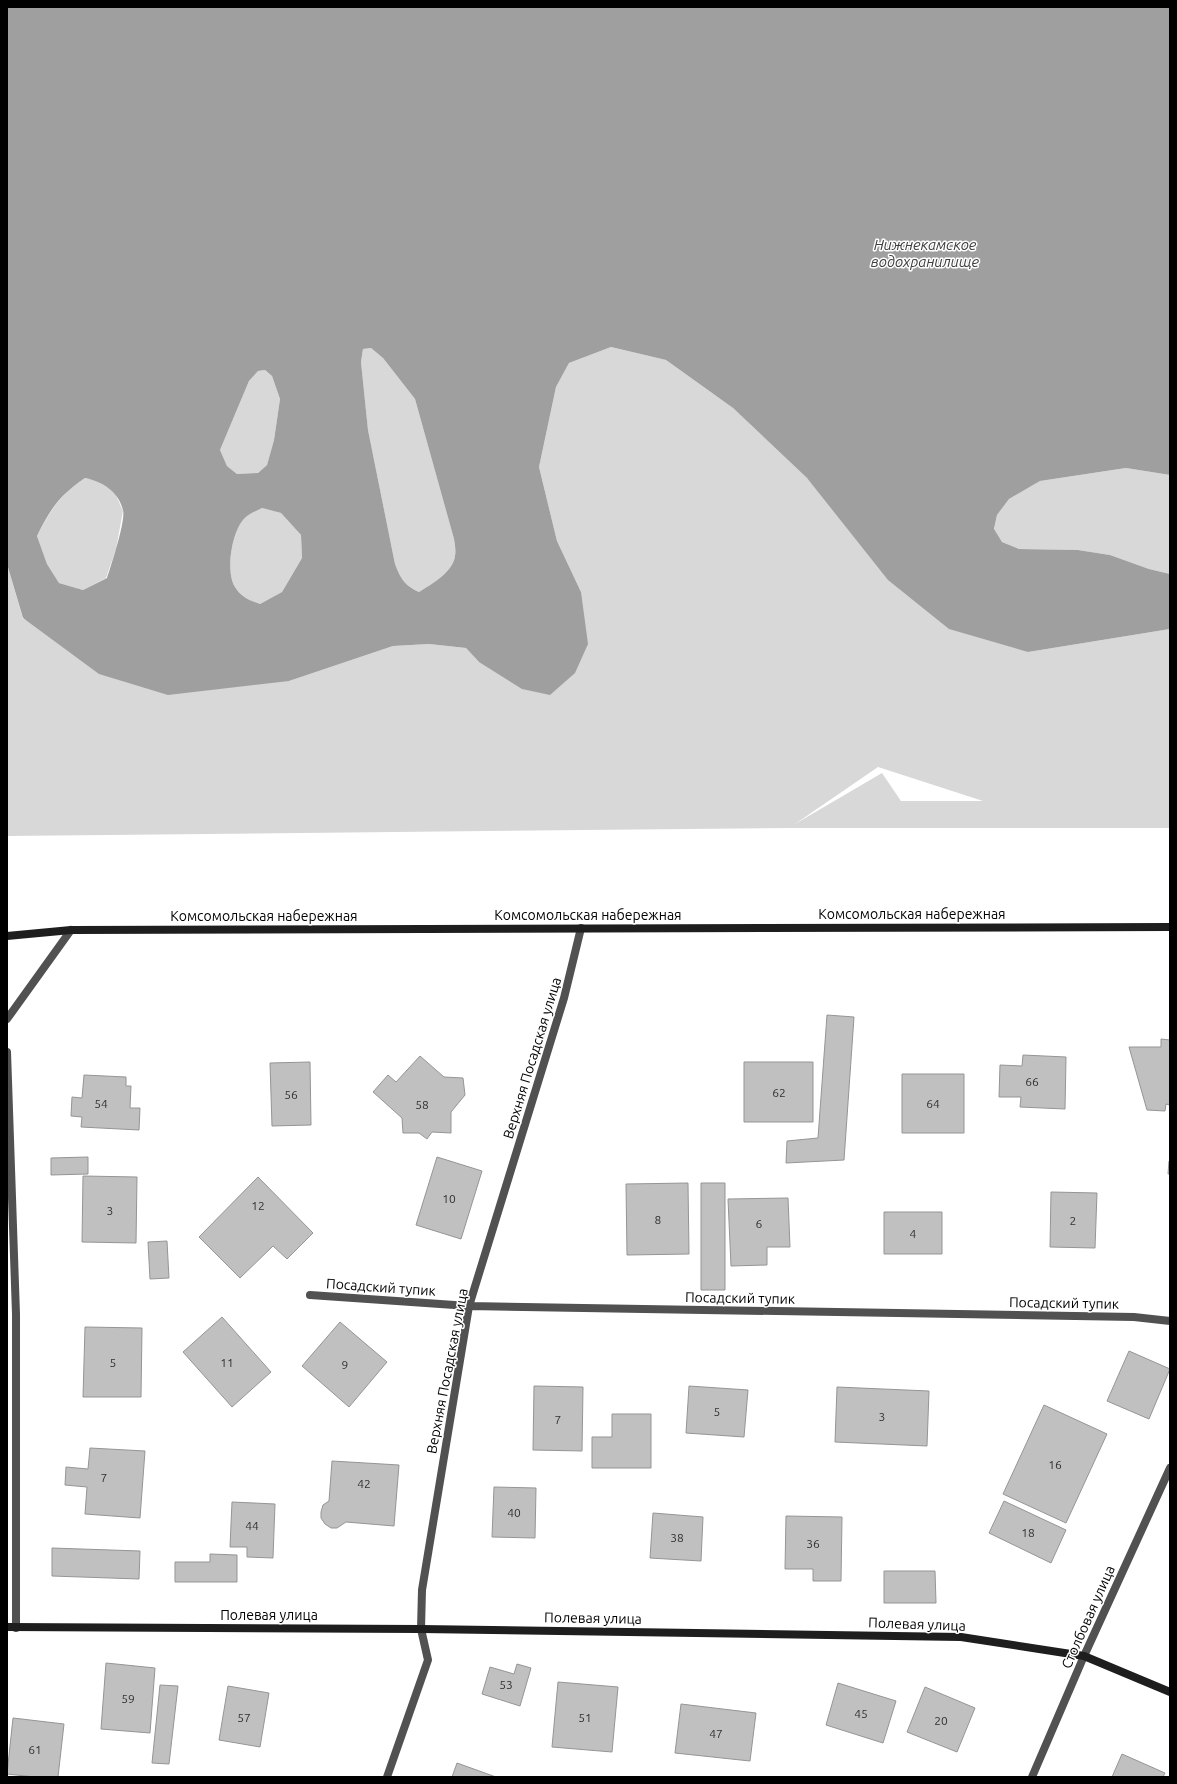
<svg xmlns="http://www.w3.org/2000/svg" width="1177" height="1784" viewBox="0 0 1177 1784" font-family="Ubuntu,sans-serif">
<rect width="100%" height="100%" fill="#fff"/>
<path fill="#d8d8d8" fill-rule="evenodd" d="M611 347 666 360 733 408 807 478 1028 652 1170 629V828H788L7 836V564L23 619 289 681 393 646 429 644 466 648 479 662 581 592 557 541 539 467 556 387 569 363ZM878 767 983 801H901L882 773 795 824Z
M371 348 383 358 415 399 454 539C455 545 456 551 455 556 453 572 432 584 419 592 404 585 401 579 395 564L368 430 361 362 363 349Z
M265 370 272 376 280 399 274 440 267 465 258 473 237 474 227 466 220 450 249 381 258 371Z
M1126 468 1170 475V574L1149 569 1110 555 1078 550 1019 549 1002 542 994 530 997 515 1009 499 1040 481Z
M85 478 101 482 115 493 123 511 116 549 106 578 83 590 59 583 47 564 37 536C52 508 59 496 85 478Z
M262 508 281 513 301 535 302 558 282 592 260 604C249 600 241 597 235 587 225 572 232 528 246 517 250 513 257 511 262 508Z"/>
<path fill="#9f9f9f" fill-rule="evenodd" d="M7 7H1170V475L1126 468 1040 481 1009 499 997 515 994 529 1002 542 1019 549 1078 550 1110 555 1149 569 1170 574V629L1028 652 949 629 888 580 807 478 733 408 666 360 611 347 569 363 556 387 539 467 557 541 581 592 588 644 575 673 550 695 522 689 479 662 466 648 429 644 393 646 289 681 168 695 99 674 23 618 7 564ZM371 348 383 358 415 399 454 539C455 545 456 551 455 556 453 572 432 584 419 592 404 585 401 579 395 564L368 430 361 362 363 349ZM265 370 272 376 280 399 274 440 267 465 258 473 237 474 227 466 220 450 249 381 258 371ZM85 478C103 482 118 491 123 510 126 520 111 566 107 578L83 590 59 583 47 564 37 536C51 508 59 496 85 478ZM262 508 281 513 301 535 302 558 282 592 260 604C249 600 241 597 235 587 225 572 232 528 246 517 250 513 257 511 262 508Z"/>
<path fill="#c0c0c0" stroke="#959595" d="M827 1015 854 1017 844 1160 786 1163 787 1141 818 1138Z
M1161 1039 1170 1040V1105L1166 1104 1165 1111 1147 1110 1129 1047H1161Z
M1023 1055 1066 1057 1065 1109 1020 1107 1021 1097H999L1000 1065 1022 1066Z
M420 1056 444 1077 463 1078 465 1095 451 1112V1133L432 1132 427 1139 419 1133H403L402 1118 373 1092 388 1075 396 1082Z
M310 1062 311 1125 272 1126 270 1063Z
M744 1062H813V1122H744Z
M902 1074H964V1133H902Z
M84 1075 126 1077V1086H131L130 1108H140L139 1130 81 1127 82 1117 71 1116 72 1097 82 1098Z
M88 1157V1174L51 1175V1158Z
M437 1157 482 1171 461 1239 416 1225Z
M1169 1161H1170V1174H1168Z
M83 1176 137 1177 136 1243 82 1242Z
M258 1177 313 1233 287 1259 273 1246 240 1278 199 1237Z
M688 1183 689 1254 627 1255 626 1184Z
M701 1183H725V1290H701Z
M1051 1192 1097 1193 1095 1248 1050 1247Z
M788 1198 790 1247H767V1265L731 1266 728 1199Z
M884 1212H942V1254H884Z
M167 1241 169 1278 150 1279 148 1242Z
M222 1317 271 1372 232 1407 183 1352Z
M340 1322 387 1362 349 1407 302 1366Z
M85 1327 142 1328 141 1397H83Z
M1129 1351 1170 1369 1149 1419 1107 1401Z
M534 1386 583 1387 582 1451 533 1450Z
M689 1386 748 1390 744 1437 686 1433Z
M837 1387 929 1391 927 1446 835 1442Z
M1044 1405 1107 1434 1066 1523 1003 1494Z
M612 1414H651V1468H592V1437H612Z
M90 1448 145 1451 140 1518 85 1514 87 1487 65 1485 66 1467 88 1469Z
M332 1461 399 1465 394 1526 346 1522 337 1528H331L325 1524 321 1518V1512L323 1505 329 1501Z
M494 1487 536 1488 535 1538 492 1537Z
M1004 1501 1066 1530 1051 1563 989 1533Z
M232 1502 275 1504 273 1558 247 1557V1547H230Z
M653 1513 703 1517 701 1561 650 1558Z
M786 1516 842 1517 841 1581H813V1569H785Z
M52 1548 140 1551 139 1579 52 1576Z
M210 1554 237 1555V1582H175V1562H210Z
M884 1571H935L936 1603H884Z
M106 1663 155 1668 150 1733 101 1729Z
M517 1664 531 1668 520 1706 482 1694 490 1667 514 1674Z
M558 1682 618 1687 612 1752 552 1747Z
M838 1683 896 1701 883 1743 826 1725Z
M160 1685 178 1686 169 1764 152 1763Z
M228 1686 269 1693 260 1747 219 1740Z
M925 1687 975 1708 957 1752 907 1732Z
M681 1704 756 1713 750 1761 675 1753Z
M13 1718 64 1724 58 1777H35L7 1774Z
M1122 1754 1165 1773 1163 1777H1112Z
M457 1763 496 1777H452Z"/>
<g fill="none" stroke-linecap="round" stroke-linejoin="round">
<path stroke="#515151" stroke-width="8" d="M7 1019 71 930
M7 1052 16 1314V1628
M310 1295 469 1306 1134 1317 1170 1321
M387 1777 428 1660 421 1629 422 1590 469 1306 564 998 581 928
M1032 1777 1084 1656 1170 1468"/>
<path stroke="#1e1e1e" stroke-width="8" d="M7 936 71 930 1170 927
M7 1627 421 1629 961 1637 1084 1656 1170 1692"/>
</g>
<g text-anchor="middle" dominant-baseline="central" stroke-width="3" stroke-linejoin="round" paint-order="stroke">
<g font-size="12" fill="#303030">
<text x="1032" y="1081">66</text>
<text x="779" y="1092">62</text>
<text x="291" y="1094">56</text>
<text x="101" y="1103">54</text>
<text x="933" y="1103">64</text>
<text x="422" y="1104">58</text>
<text x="449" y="1198">10</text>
<text x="258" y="1205">12</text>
<text x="110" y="1210">3</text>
<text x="658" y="1219">8</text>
<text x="1073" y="1220">2</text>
<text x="759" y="1223">6</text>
<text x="913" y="1233">4</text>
<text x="113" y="1362">5</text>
<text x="227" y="1362">11</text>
<text x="345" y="1364">9</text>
<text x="717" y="1411">5</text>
<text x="882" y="1416">3</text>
<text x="558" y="1419">7</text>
<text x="1055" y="1464">16</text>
<text x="104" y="1477">7</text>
<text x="364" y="1483">42</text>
<text x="514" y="1512">40</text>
<text x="252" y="1525">44</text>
<text x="1028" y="1532">18</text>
<text x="677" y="1537">38</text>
<text x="813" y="1543">36</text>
<text x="506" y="1684">53</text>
<text x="128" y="1698">59</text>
<text x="861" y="1713">45</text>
<text x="244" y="1717">57</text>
<text x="585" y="1717">51</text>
<text x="941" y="1720">20</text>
<text x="716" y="1733">47</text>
<text x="35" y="1749">61</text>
</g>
<g font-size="14" fill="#000" stroke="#fff">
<text x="912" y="914">Комсомольская набережная</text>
<text x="588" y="915">Комсомольская набережная</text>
<text x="264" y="916">Комсомольская набережная</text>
<text transform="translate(532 1058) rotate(-73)">Верхняя Посадская улица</text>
<text transform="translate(381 1287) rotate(4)">Посадский тупик</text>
<text transform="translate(740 1298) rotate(1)">Посадский тупик</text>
<text transform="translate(1064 1303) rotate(1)">Посадский тупик</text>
<text transform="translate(447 1371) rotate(-79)">Верхняя Посадская улица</text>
<text x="269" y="1615">Полевая улица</text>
<text transform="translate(1088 1617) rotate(-66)">Столбовая улица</text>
<text transform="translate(593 1618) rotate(1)">Полевая улица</text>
<text transform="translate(917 1624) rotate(2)">Полевая улица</text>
</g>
<g font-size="15" font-style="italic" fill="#404040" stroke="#fff">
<text x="925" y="244">Нижнекамское<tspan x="925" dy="17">водохранилище</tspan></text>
</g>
</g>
<rect width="1177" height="1784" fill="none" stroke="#000000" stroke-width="16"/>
</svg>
